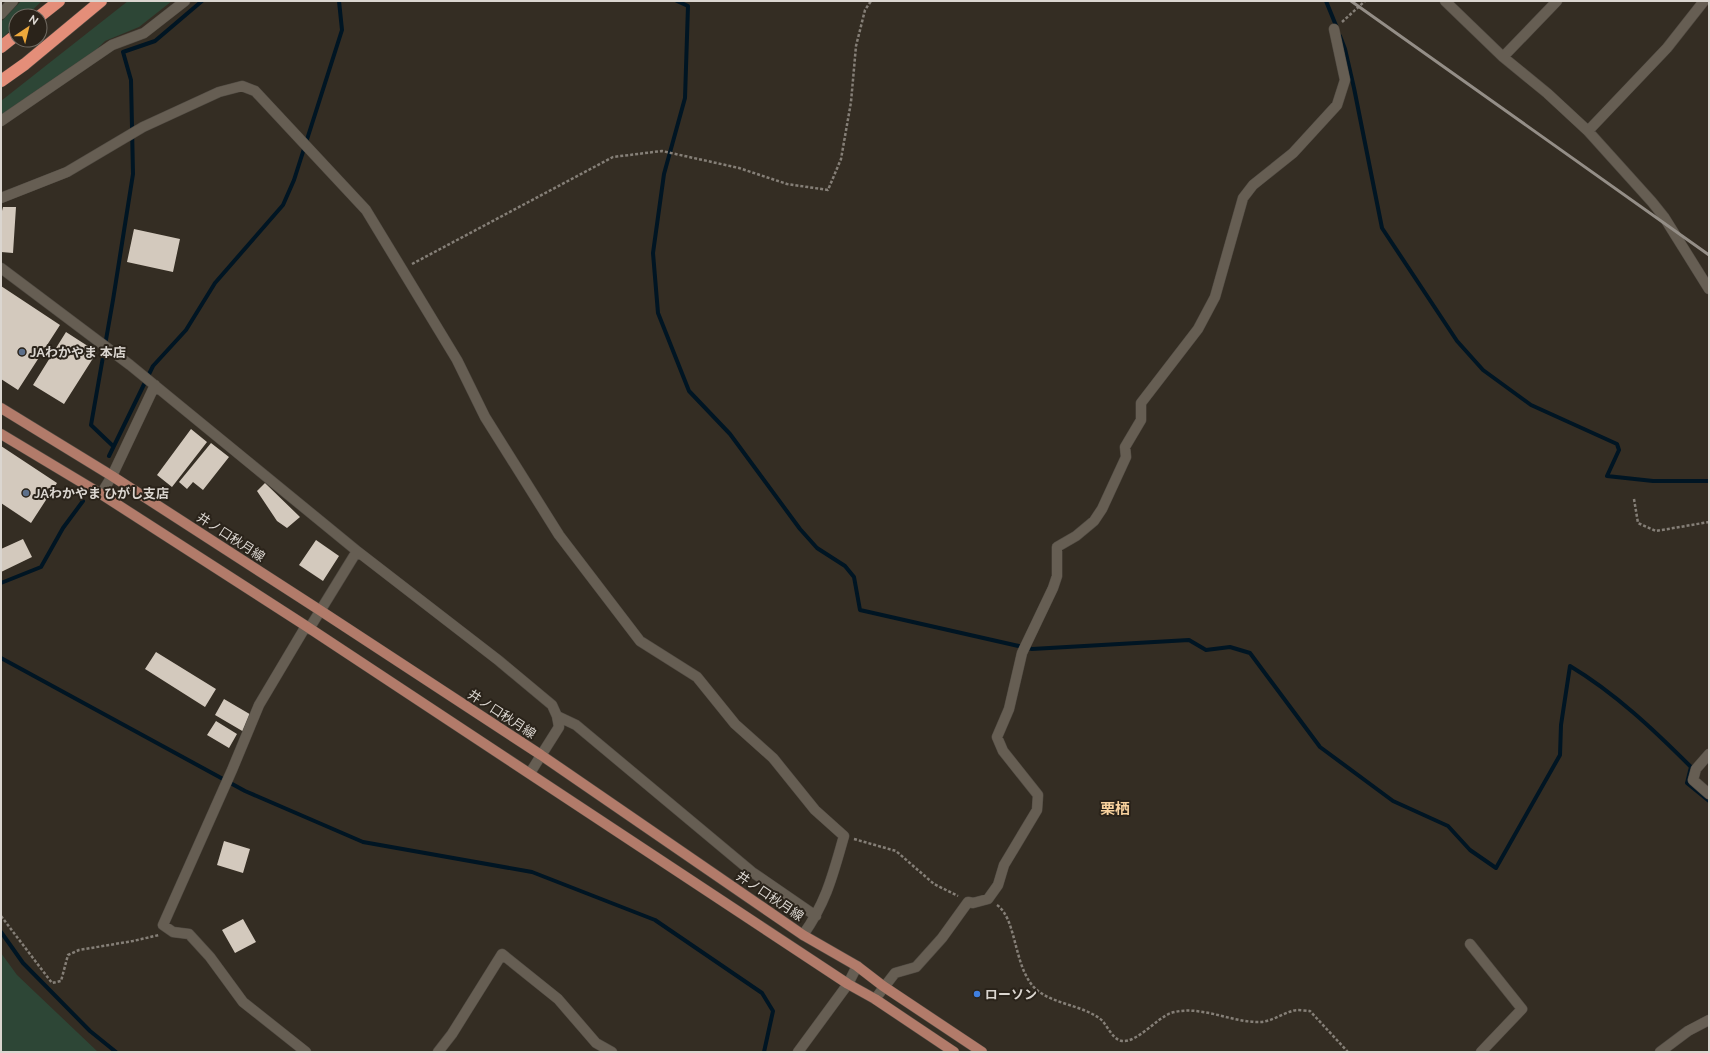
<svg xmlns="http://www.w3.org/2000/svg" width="1710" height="1053" viewBox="0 0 1710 1053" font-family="Raleway,'Noto Sans JP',sans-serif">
<rect width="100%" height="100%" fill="#342d23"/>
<path fill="#2d4636" d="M21 1H42L26 16H16V25L1 39V22Z
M128 1H172L139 27 105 41 89 57 1 116V101Z
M1 953 17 975 98 1052H1Z"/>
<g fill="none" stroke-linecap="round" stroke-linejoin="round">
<path stroke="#001523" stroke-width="4" d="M677 1 688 6 685 98 664 174 653 253 658 313 689 391 730 434 800 529 817 548 845 566 854 577 860 610 1032 649 1189 640 1206 650 1230 647 1250 653 1320 747 1393 801 1448 826 1470 850 1496 868 1560 755 1561 725 1570 666C1615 693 1654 730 1691 767L1687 783 1709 801
M1326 1 1337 28
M1340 36 1345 49 1354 88 1382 228 1457 341 1483 370 1531 405 1617 444 1619 450 1607 476 1653 481H1709
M113 446 91 425 113 300 133 174 131 80 123 52 155 41 202 1
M109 456 153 366 186 330 215 283 283 205 294 180 342 30 339 1
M1 583 41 567 63 528 83 501
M1 658 245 791 363 842 532 872 655 920 762 993 773 1011 764 1052
M1 932 23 963 90 1031 116 1052"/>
</g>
<path fill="#d3c9bd" d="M3 207H16L13 253 1 252V211H2Z
M134 229 180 239 173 272 127 262Z
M1 286 60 325 18 390 1 379Z
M66 332 97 352 64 404 33 385Z
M191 429 207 442 172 487 157 475Z
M211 443 229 457 203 490 193 482 187 489 179 482Z
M1 446 57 483 31 523 1 503Z
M265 483 300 517 287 528 277 521 257 491Z
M23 539 32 557 1 572V549Z
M316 540 339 556 323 581 299 565Z
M156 652 216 689 205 707 145 669Z
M224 699 253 716 244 732 215 715Z
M216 721 237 734 229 748 207 735Z
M224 841 250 849 243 873 217 865Z
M243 919 256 942 235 953 222 930Z"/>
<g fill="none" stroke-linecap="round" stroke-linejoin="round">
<g stroke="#514b43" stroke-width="11">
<path id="minor" d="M1445 1 1503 57 1547 93 1588 131 1652 202 1664 217 1709 289
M1 14 13 1
M1503 57 1557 1
M1 121 112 45 144 33 185 1
M1588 131 1667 48 1704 1
M1 198 67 172 143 127 219 92 242 86 255 91 366 210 457 360 485 417 559 535 640 641 697 677 735 724 773 758 815 810 844 836C833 874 827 901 803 935
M1 268 130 365 357 551 498 660 552 705 557 716 559 727 530 773
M101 494 112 476 155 385
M309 629 357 551
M557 716 576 725 752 872 816 916
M1709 754 1696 769 1693 780 1709 794
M1470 944 1522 1009 1481 1052
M875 999 895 973 916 967 942 938 968 902 973 903 988 899 998 885 1004 865 1037 810 1038 795 1003 751 997 737 1009 709 1022 653 1053 588 1057 576V547L1076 536 1094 521 1102 509 1126 457 1125 447 1141 420V403L1198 329 1215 297 1243 198 1253 185 1293 153 1337 105 1345 80 1334 29
M306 1052 243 1002 210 957 189 934 173 932 163 925 232 770 259 705 306 626
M438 1052 452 1034 502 954 558 999 596 1043 612 1052
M798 1052 848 984 857 966
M1660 1052 1688 1031 1709 1020"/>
</g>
<g stroke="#514b43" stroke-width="11">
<path id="major" d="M1 408 112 476 321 611 541 755 803 935 857 966 883 986 982 1052
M1 434 101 494 306 626 848 984 875 999 954 1052"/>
</g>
<g stroke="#514b43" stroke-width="13">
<path id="highway" d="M40 16 59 1
M1 47 16 35
M1 81 25 64 101 1"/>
</g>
<path stroke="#857f77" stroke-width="2.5" stroke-dasharray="3 2" stroke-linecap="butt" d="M1342 22 1365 1
M412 264 613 157 662 151 739 168 787 184 828 190 841 159 851 102 856 46 865 10 871 1
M1634 499 1638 523 1656 531 1709 522
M854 839 896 851 934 884 958 896
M997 905C1018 920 1013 971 1038 991 1055 1004 1080 1005 1099 1018 1107 1023 1111 1039 1122 1041 1137 1043 1157 1018 1171 1013 1200 1004 1231 1023 1261 1022 1272 1021 1282 1014 1292 1011 1297 1009 1305 1011 1310 1011L1348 1052
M1 916 52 983 61 981 68 955 79 950 133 941 159 935"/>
<use href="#minor" stroke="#665e53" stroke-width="10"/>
<use href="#major" stroke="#b27b6a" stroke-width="10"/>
<use href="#highway" stroke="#e48e79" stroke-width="12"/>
<path stroke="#948e87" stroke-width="3" d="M1351 1 1709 255"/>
</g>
<g fill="#5c6f8a" stroke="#2a231a" stroke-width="1.5">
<circle cx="22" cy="352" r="4"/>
<circle cx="26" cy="493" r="4"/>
</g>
<circle fill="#3f7fe0" stroke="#2a231a" stroke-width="1.5" cx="977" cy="994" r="4"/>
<g text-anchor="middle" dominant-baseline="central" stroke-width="4" stroke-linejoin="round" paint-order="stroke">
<g font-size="13" font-weight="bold" fill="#dbd6d0" stroke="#2a231a" text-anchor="start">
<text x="30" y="352">JAわかやま 本店</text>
<text x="34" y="493">JAわかやま ひがし支店</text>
<text x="985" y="994">ローソン</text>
</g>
<g font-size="13" fill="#dbd6d0" stroke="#2a231a">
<text transform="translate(231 537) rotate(33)">井ノ口秋月線</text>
<text transform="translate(502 714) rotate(33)">井ノ口秋月線</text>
<text transform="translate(770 896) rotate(34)">井ノ口秋月線</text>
</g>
<g font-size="15" font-weight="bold" fill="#f9d29e" stroke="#2a231a">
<text x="1115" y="809">栗栖</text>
</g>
</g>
<rect width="1710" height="1053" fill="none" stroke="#dbd6d0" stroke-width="4"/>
<g transform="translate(28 28) rotate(35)"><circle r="19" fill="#2a231a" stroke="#716b63"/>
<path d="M0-3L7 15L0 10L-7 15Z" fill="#eda83b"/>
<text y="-6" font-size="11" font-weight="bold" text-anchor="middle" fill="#dbd6d0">N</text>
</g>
</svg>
